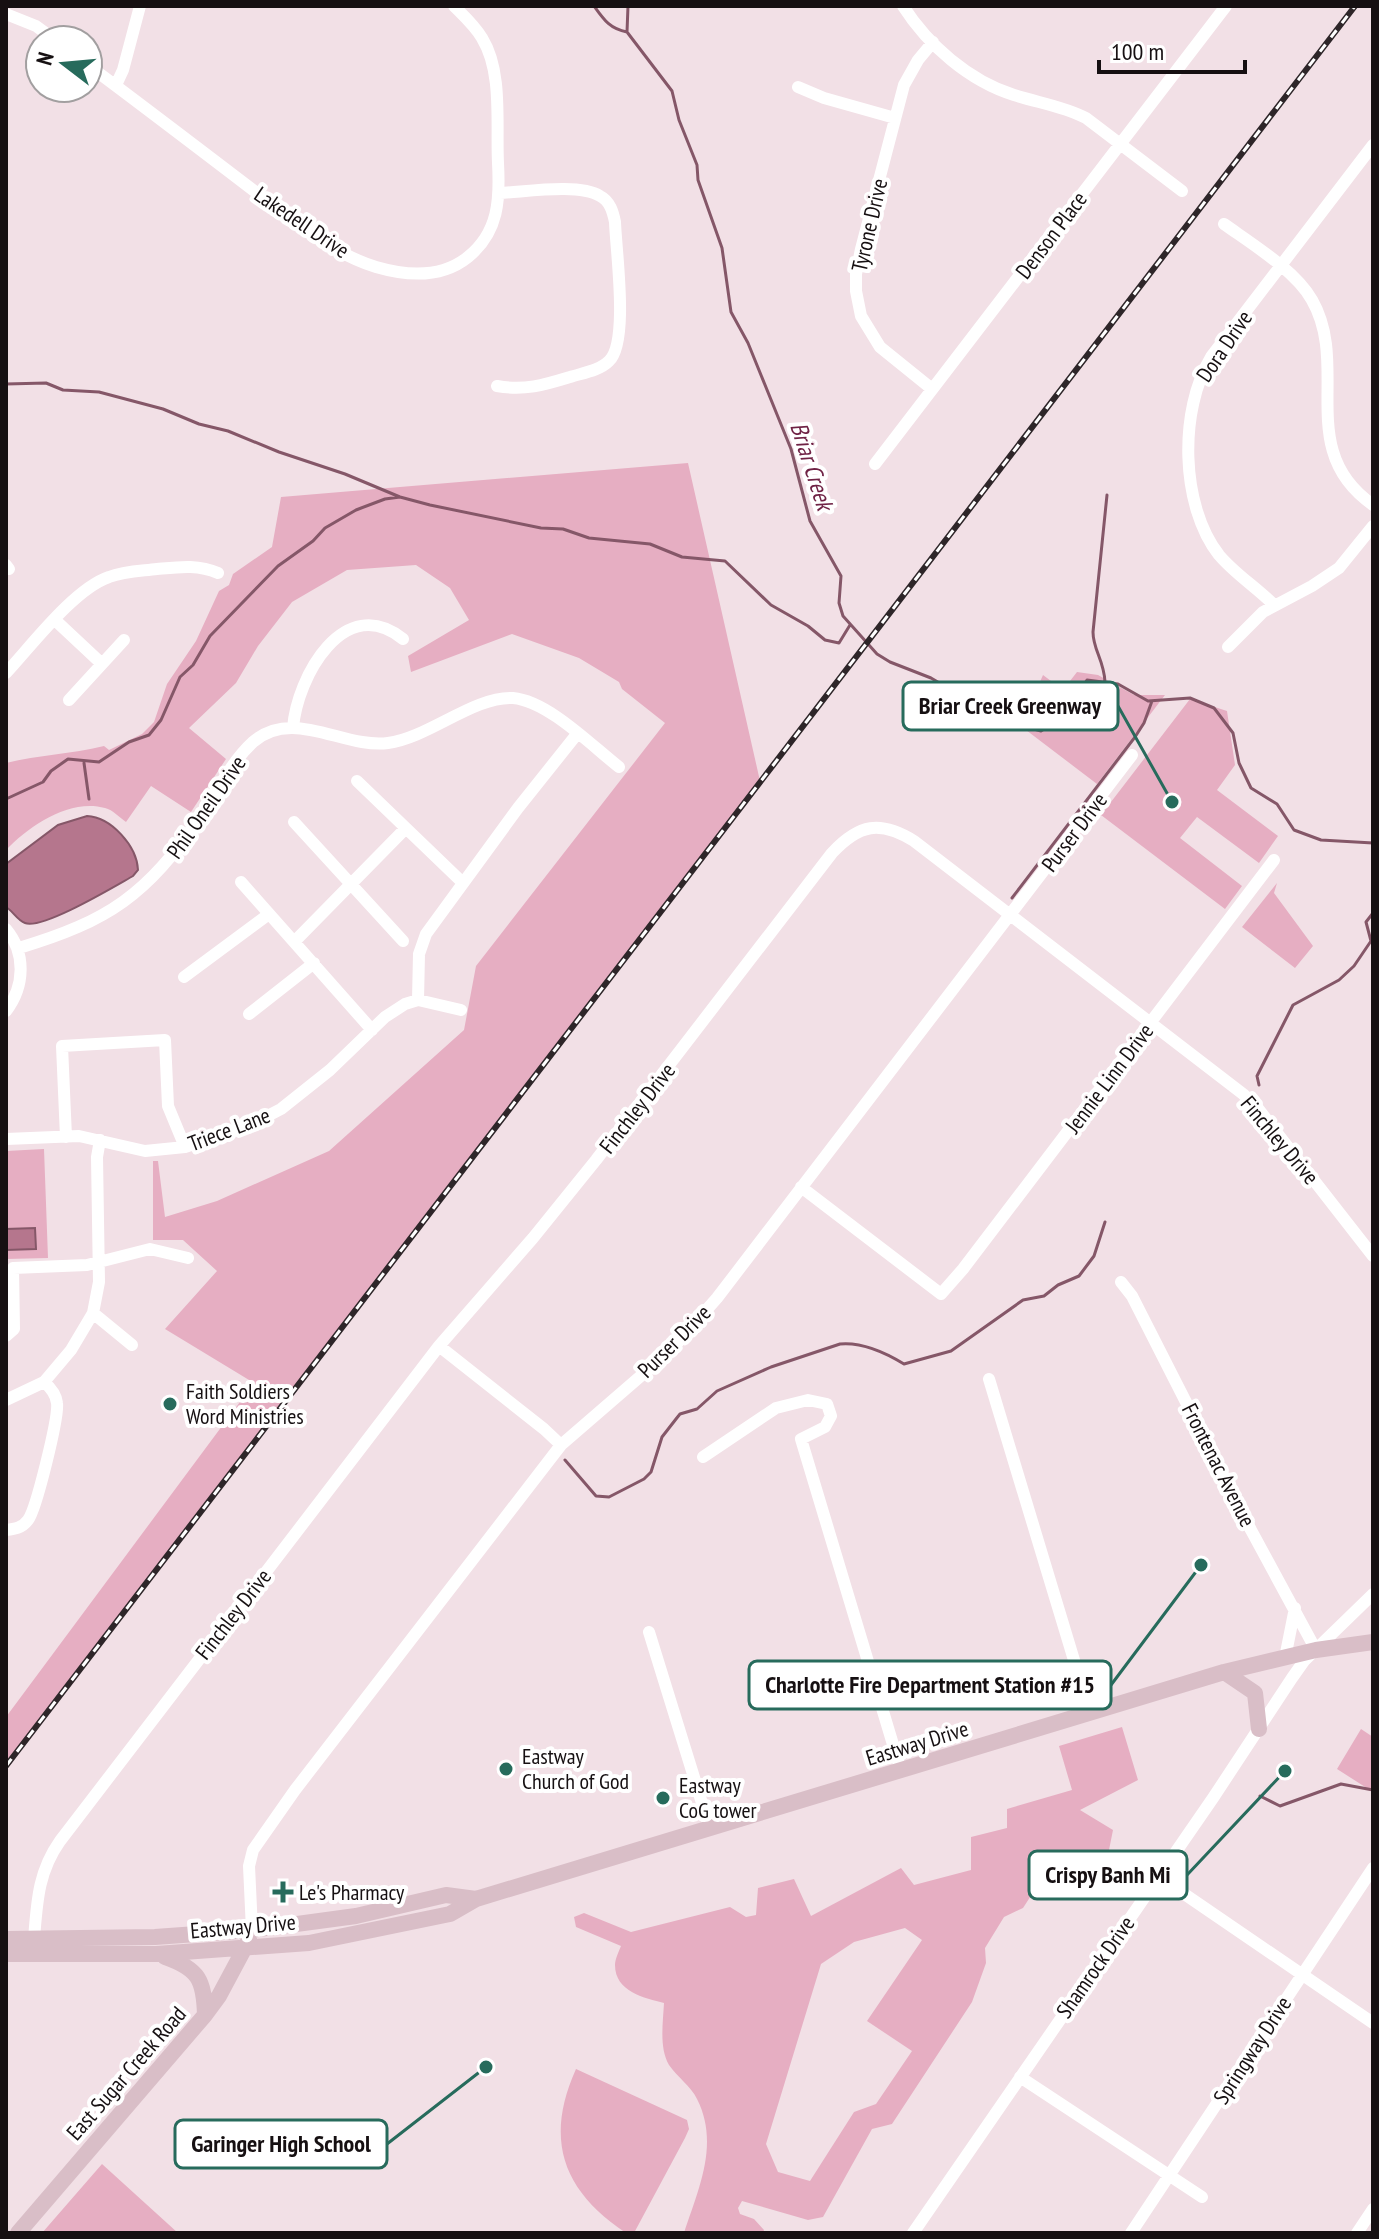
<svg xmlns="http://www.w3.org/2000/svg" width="1379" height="2239" viewBox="0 0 1379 2239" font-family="'PT Sans Narrow',sans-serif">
<rect width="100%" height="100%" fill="#f2e0e6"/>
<path fill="#e6aec2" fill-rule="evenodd" d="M688 463 760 781 6 1765V1717L254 1383 165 1329 217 1271 183 1240H153V1161H158L165 1217 217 1201 329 1151 464 1030 476 966 665 723 622 689 619 682 579 658 512 634 411 672 408 656 469 620 450 588 416 565 347 570 292 602 258 646 236 683 189 728 226 759 191 812 151 786 126 822C119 817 113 810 105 808 70 798 29 826 6 850V763C39 755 71 754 104 746L109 750 142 734 154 722 167 684 196 641 219 591 229 585 233 574 272 547 281 497Z
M1077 672 1098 675 1134 695H1165L1097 784 1026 730 1019 729 1043 675 1063 690Z
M1190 699 1227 711 1235 765 1217 790 1278 836 1259 863 1197 817 1180 838 1242 886 1225 909 1101 815Z
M1277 883 1274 893 1313 946 1295 968 1242 927Z
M44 1149 48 1258 6 1259V1151Z
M1122 1727 1138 1780 1080 1810 1113 1830 1109 1850 1088 1867 1060 1851 1023 1908 1004 1917 985 1948 986 1963 972 2002 892 2124 872 2129 823 2217 808 2220 742 2201 738 2208 740 2214 754 2219 764 2230 763 2233H684C698 2190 720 2144 697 2099 691 2086 677 2077 669 2065 659 2048 663 2023 664 2003 645 1998 615 1992 615 1965 615 1959 619 1951 621 1946L576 1927 574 1917 584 1913 631 1932 730 1907 746 1917 756 1915 758 1888 794 1879 811 1916 901 1868 914 1885 971 1870V1837L1007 1828V1809L1072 1790 1059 1746ZM905 1928 922 1940 867 2021 912 2051 876 2104 854 2112 810 2181 778 2172 766 2144 821 1964 854 1942Z
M1361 1729 1373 1737V1792L1337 1769Z
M576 2069 687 2120 689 2129 685 2138 634 2233H626C563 2191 544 2140 576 2069Z
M102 2164 178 2233H42Z"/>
<path fill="#b5768d" stroke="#855768" stroke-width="2" d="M87 816C111 817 137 846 138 870L133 876C115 886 42 930 25 923 17 920 13 911 6 907V864L58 825Z
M35 1228 36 1249 6 1250V1229Z"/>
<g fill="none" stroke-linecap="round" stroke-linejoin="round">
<path stroke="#855768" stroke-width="3" d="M594 6C604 20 610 29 627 32
M627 32 672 91 679 120 697 165 698 180 722 248 731 312 748 343 791 449 810 521 841 576 839 603 843 616 877 654 890 662 931 678 1004 721 1041 731 1060 719 1087 680 1118 684 1148 701 1190 698 1214 708 1233 733 1239 763 1251 788 1277 804 1294 830 1321 840 1373 843
M627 32 628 6
M6 384 46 383 63 390 99 392 163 409 199 424 228 431 279 452 345 474 400 497 430 505 541 528 563 529 589 538 650 544 682 557 725 561 771 605 808 626 825 640 839 643 850 625
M1105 682C1104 660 1093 650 1093 632L1107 495
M84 763 89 799
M6 799 43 782 51 771 68 759 99 762 129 742 149 735 161 720 180 677 193 665 210 636 278 566 313 541 325 528 356 510 385 499 400 497
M1012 898 1135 737 1144 723 1152 701
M1259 1085 1257 1076 1293 1005 1339 980 1354 966 1371 941 1366 922 1373 913
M565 1460 596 1496 609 1497 644 1479 651 1472 662 1437 676 1419 680 1414 697 1409 717 1391 771 1367 840 1344C861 1342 886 1353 904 1364L951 1351 1023 1300 1044 1296 1058 1285 1079 1276 1094 1256 1105 1222
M1260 1796 1280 1806 1341 1784 1373 1790"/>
<path stroke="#fff" stroke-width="12" d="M903 6C928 45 969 81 1014 95 1039 103 1063 106 1086 118L1182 191
M6 14 36 26 55 40
M88 65C143 106 198 148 253 190 290 218 330 253 376 267 407 276 442 278 468 257 499 232 500 199 498 163 496 124 503 72 482 38 475 26 464 16 454 6
M116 85 123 70 140 6
M798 87 824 98 895 118
M1224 224C1252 244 1296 271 1312 300 1351 368 1294 450 1373 505
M497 386C524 391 544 385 570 377 582 373 599 371 609 361 629 342 616 252 615 222 613 212 610 201 600 196 579 183 525 192 500 193
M932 389 880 347 861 316 856 291V274L861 249 904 85 918 60 933 42
M875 464 1226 6
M6 565 9 569
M1274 605C1256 587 1235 574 1219 555 1180 505 1179 410 1211 357L1373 145
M55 620 102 664
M1228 647 1263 612 1312 586 1339 568 1373 526
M6 673C32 645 74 589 109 577 124 571 141 571 157 569 178 567 198 564 218 573
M69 700 124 640
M293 728C297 677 344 592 403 639
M357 781 463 883
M294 822 403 941
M241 882 372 1030
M6 929C26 953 25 986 6 1011
M295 941 405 829
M19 948C109 921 147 895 200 817 216 793 231 762 253 742 293 707 344 749 388 743 428 738 474 696 513 698 548 701 592 746 619 767
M184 977 269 914
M418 1000 419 954 426 934 518 808 577 734
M249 1014 314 963
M66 1137 62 1046 165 1040 168 1106 185 1147
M6 1139 79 1136 145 1151 185 1147 248 1126 281 1109 330 1070 385 1017 405 1004 418 1000 461 1010
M801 1187 941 1294 963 1269 1274 860
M1121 1282 1132 1296 1251 1530 1316 1650
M93 1313 132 1345
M6 1336 14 1329 13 1268 87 1265 150 1249 188 1258
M439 1346 544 1429 561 1445
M989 1379 1090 1713
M6 1400 44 1382 71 1350 93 1313 99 1282 97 1157 100 1140
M703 1457 776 1408 808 1400 827 1404 831 1416 825 1427 801 1439 901 1771
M6 1530C15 1529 22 1528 28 1520 36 1510 59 1417 57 1403 56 1394 51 1388 44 1382
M649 1632 710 1829
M1285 1658 1295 1608
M1158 1876 1373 2023
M252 1930 249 1866 253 1850 295 1790 561 1445 672 1349 717 1298 1132 755
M34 1939C37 1902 38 1872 60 1841L439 1346 533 1238 596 1160 832 853C859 824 880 820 914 841L1243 1094 1256 1106 1373 1256
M1020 2077 1202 2197
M913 2233 1213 1798 1292 1678 1304 1661 1373 1594
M1131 2233 1373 1868
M1357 2233 1373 2209"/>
<path stroke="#d9bec7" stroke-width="16" d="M1224 1672 1255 1693 1259 1729
M6 1939 155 1937 252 1930 356 1916 446 1895 476 1899
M6 1954H156L309 1943 450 1914 476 1899 1224 1672 1316 1650 1373 1642
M165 1957C199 1969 204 1980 205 2015
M18 2233 205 2015 219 1996 249 1940"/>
<g stroke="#2e2629" stroke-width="6">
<path id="rail" d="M6 1766 1355 6"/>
</g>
<use href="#rail" stroke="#fff" stroke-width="3" stroke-dasharray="9" stroke-linecap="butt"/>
</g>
<g fill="#276b5c" stroke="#fff" stroke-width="3">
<circle cx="170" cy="1404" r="8"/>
<circle cx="506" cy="1769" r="8"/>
<circle cx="663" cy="1798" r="8"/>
<path d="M279 1880h8v8h8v8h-8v8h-8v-8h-8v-8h8z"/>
</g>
<g text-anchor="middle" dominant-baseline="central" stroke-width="8" stroke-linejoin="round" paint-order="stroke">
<g font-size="22" fill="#161012" stroke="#fff">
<text transform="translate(302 222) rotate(34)">Lakedell Drive</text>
<text transform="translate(869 225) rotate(-77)">Tyrone Drive</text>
<text transform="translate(1051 235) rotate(-53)">Denson Place</text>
<text transform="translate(1224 346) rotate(-56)">Dora Drive</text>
<text transform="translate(206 807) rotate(-55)">Phil Oneil Drive</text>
<text transform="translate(1074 832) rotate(-53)">Purser Drive</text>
<text transform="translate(1109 1078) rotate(-53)">Jennie Linn Drive</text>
<text transform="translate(637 1108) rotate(-52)">Finchley Drive</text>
<text transform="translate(229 1129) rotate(-21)">Triece Lane</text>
<text transform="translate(1280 1140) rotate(50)">Finchley Drive</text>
<text transform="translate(674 1341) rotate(-45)">Purser Drive</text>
<text transform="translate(1219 1465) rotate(63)">Frontenac Avenue</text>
<text transform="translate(233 1614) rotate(-52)">Finchley Drive</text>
<text transform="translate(917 1743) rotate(-17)">Eastway Drive</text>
<text transform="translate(243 1926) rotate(-5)">Eastway Drive</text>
<text transform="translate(1095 1967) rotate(-55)">Shamrock Drive</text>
<text transform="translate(1252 2050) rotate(-57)">Springway Drive</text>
<text transform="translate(126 2073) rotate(-49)">East Sugar Creek Road</text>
</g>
<g font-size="22" fill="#161012" stroke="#fff" text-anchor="start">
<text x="186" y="1391">Faith Soldiers<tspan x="186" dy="25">Word Ministries</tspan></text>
<text x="522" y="1756">Eastway<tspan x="522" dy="25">Church of God</tspan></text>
<text x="679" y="1785">Eastway<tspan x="679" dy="25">CoG tower</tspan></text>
<text x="299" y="1892">Le's Pharmacy</text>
</g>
<g font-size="24" font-style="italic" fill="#6f2245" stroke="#fff">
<text transform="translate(812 466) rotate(72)">Briar Creek</text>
</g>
</g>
<path fill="none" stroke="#276b5c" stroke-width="3" d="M1172 802L1118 706M1201 1565L1111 1685M1285 1771L1187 1875M486 2067L387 2144"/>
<g fill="#276b5c" stroke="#fff" stroke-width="3">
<circle cx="1172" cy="802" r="8"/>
<circle cx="1201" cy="1565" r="8"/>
<circle cx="1285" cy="1771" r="8"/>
<circle cx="486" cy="2067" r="8"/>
</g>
<g fill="#fff" stroke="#276b5c" stroke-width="3">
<rect x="903" y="682" width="215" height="48" rx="8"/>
<rect x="749" y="1661" width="362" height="48" rx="8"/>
<rect x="1029" y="1851" width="158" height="48" rx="8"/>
<rect x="175" y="2120" width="212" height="48" rx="8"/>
</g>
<g font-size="24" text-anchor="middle" font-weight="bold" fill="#161012">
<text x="1010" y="714">Briar Creek Greenway</text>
<text x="930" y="1693">Charlotte Fire Department Station #15</text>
<text x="1108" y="1883">Crispy Banh Mi</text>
<text x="281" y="2152">Garinger High School</text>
</g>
<rect width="1379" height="2239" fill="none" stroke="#161012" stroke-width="16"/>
<g transform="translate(64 64) rotate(286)"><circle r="38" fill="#ffffff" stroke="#a29fa0" stroke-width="2"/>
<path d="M0-6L14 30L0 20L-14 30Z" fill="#276b5c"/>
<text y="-12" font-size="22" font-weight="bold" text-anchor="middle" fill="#161012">N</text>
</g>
<path d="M1099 60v12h146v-12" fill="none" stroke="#161012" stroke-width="4"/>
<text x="1111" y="60" font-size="24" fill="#161012" stroke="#ffffff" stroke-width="6" paint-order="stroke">100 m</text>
</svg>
